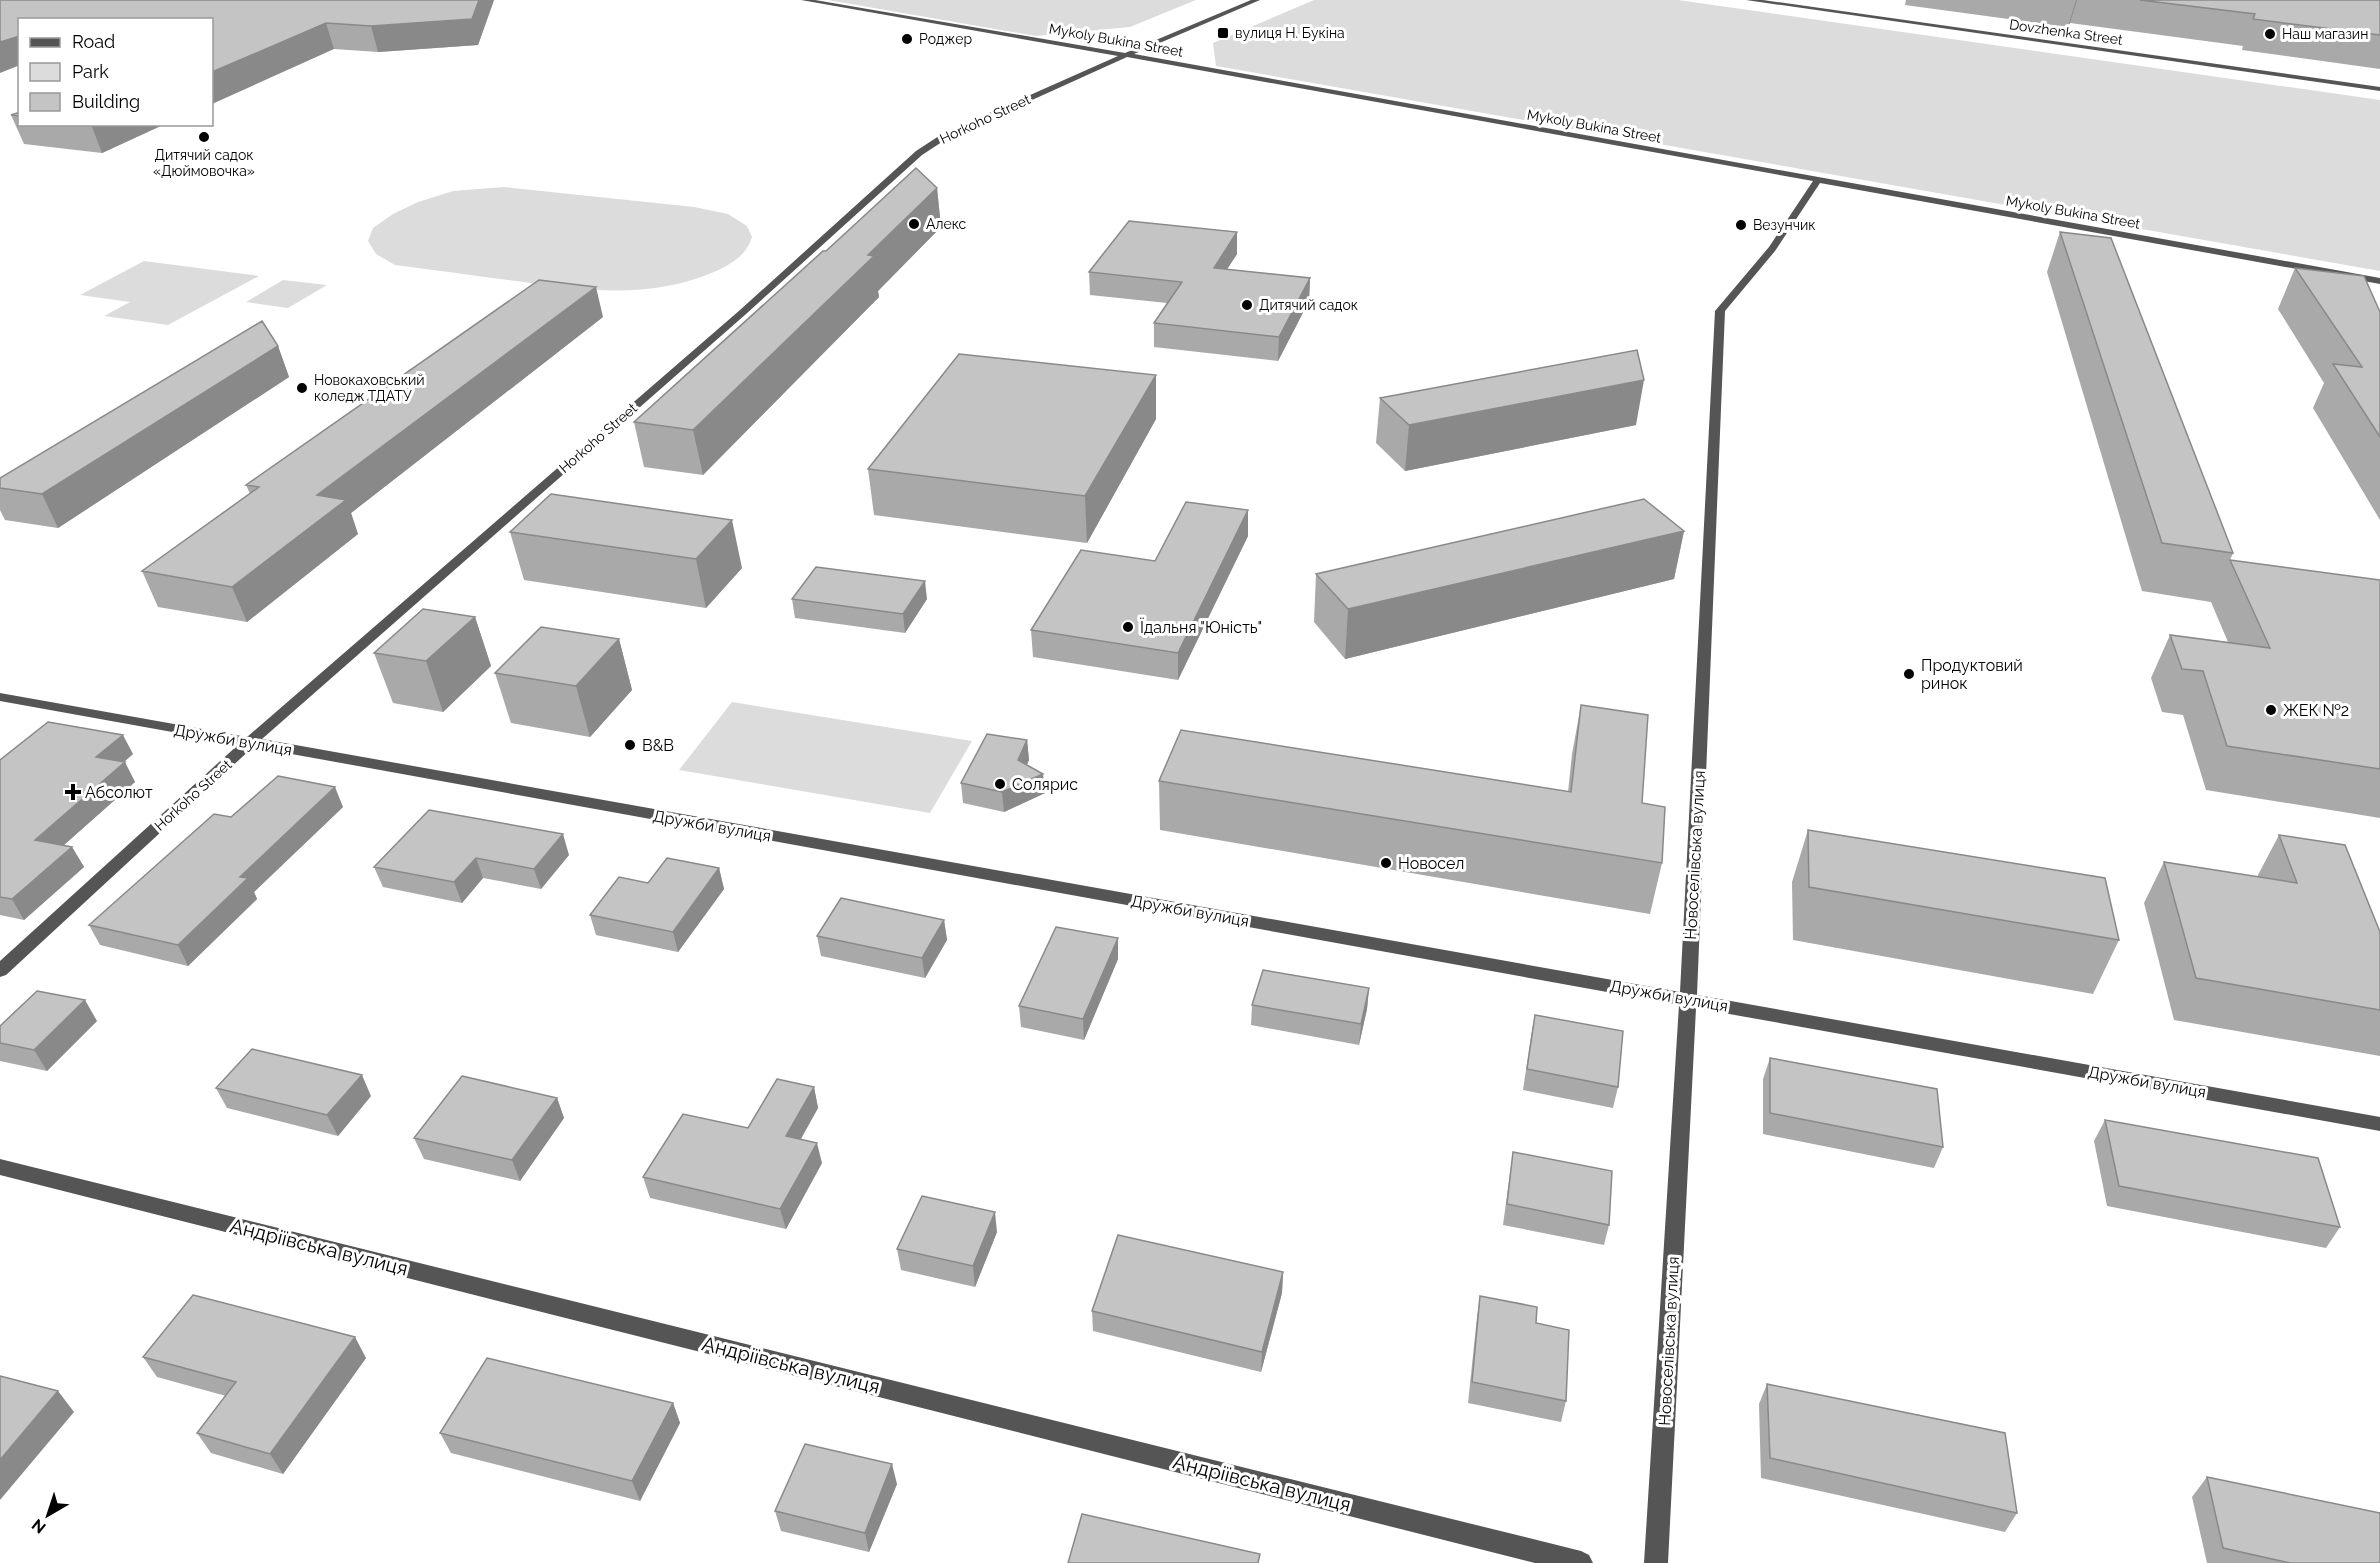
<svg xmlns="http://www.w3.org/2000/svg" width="2380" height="1563" viewBox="0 0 2380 1563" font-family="Raleway,sans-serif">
<rect width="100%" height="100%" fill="#fff"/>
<path fill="#dcdcdc" d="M828 0H1196L1130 27 1036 36Z
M1314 0H1678L2380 100V271L1216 66 1213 43Z
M504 187 694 207 728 214 747 226 752 237C747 255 730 265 714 272 648 300 584 290 516 281 476 276 435 270 395 265L376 254 368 241 373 228 393 214 418 202 453 191Z
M144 261 259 276 168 325 104 316 130 302 80 295Z
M283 280 327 285 288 308 246 302Z
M732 702 972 741 930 813 679 770Z"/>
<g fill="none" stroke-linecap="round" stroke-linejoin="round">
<path fill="#555" fill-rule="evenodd" d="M801 0H815L1125 53 1251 0H1260L1134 54 2380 278V284L1820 183 1775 251 1725 311 1697 995 2380 1117V1131L1696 1008 1668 1563H1644L1679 1005 253 747 6 975 0 977V961L239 744 0 701V693L247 737 740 310 916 151 942 134 1118 56ZM1127 57 1813 181 1769 247 1715 311 1680 992 262 739 746 314 922 155 948 138Z
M1746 0H1763L2380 87V91Z
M0 1159 1581 1551 1589 1555 1593 1563H1535L0 1175Z"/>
</g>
<path fill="#a9a9a9" d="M0 0H494L478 45 378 52 334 49 212 20H20V65Z
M1906 0H2380V69L2242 50 2243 46 2070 23 2068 27 1905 5Z
M20 112V124H165L102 153 24 144 11 115Z
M937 188 941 227 878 291 879 297 703 475 644 467 634 422Z
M1237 232V254L1227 269 1310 278 1309 301 1278 361 1154 347V323L1167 303 1090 295 1089 272Z
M2060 232 2233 553 2230 560 2380 580V818L2206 790 2183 715 2162 712 2151 678 2170 635 2228 642 2211 602 2142 591 2047 272Z
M2295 268 2380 312V520L2313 408 2324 383 2278 309Z
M603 317 351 513 358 534 247 622 158 607 142 571 250 494 246 485Z
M278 346 289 377 58 528 5 520 0 510V478Z
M1380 398 1636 425 1405 471 1376 443Z
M1156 419 1087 543 874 515 868 469Z
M551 494 742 568 706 608 524 580 510 532Z
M1248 510V536L1178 680 1033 657 1031 630 1155 561Z
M1684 531 1674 579 1345 659 1314 622 1316 574Z
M792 599H927L905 633 795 618Z
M475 617 491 666 443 712 393 703 374 653Z
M619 639 632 690 590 737 511 723 495 673Z
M1581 705 1642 803 1662 863 1650 914 1160 830 1159 781 1568 792 1572 754Z
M1027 740 1029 760 1027 765 1045 793 1004 812 963 803 961 783Z
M133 754 124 762 135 782 64 845 72 847 84 867 24 920 0 915V760Z
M343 807 254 892 257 899 188 966 100 945 89 925 231 817Z
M429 810 569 855 541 889 483 878 462 903 383 887 374 867Z
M1808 830 2119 940 2093 994 1793 940 1792 882Z
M2279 835 2380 932V1056L2174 1020 2144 903 2164 862 2258 877V875Z
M719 868 724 889 678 952 596 935 590 915 648 883Z
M944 920 947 940 925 978 821 956 817 936Z
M1118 959 1084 1040 1021 1027 1019 1006Z
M1369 988 1367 1009 1359 1045 1251 1025 1252 1005Z
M1535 1015 1618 1087 1613 1108 1523 1090 1531 1036Z
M97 1021 47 1071 0 1061V1026Z
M1770 1058 1943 1147 1934 1168 1763 1134V1079Z
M814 1087 818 1108 801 1139 822 1163 786 1229 650 1198 643 1177 748 1128Z
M216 1088 371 1096 338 1136 227 1108Z
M557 1098 564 1118 520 1181 424 1159 414 1138Z
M2105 1120 2340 1227 2326 1248 2107 1206 2094 1141Z
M1513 1152 1609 1225 1604 1245 1503 1225 1510 1173Z
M997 1232 975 1287 901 1270 897 1249Z
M1283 1272 1282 1293 1261 1372 1093 1331 1092 1311Z
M1480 1296 1536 1323 1566 1401 1561 1422 1468 1403 1477 1317Z
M143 1357 366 1358 283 1474 211 1453 197 1433 226 1396 157 1377Z
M1767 1384 2017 1513 2005 1532 1761 1478 1759 1404Z
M673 1403 680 1423 640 1501 451 1453 440 1433Z
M2207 1477 2380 1563H2207L2192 1497Z
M897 1484 869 1552 781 1531 775 1511Z"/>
<path fill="#898989" d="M479 0H494L478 45 378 52 371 26Z
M2076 0H2077L2070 23 2068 27Z
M326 23 334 49 212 104V72Z
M17 36 20 40V65L0 73V42Z
M91 124H165L102 153Z
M937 188 941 227 878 291 879 297 703 475 693 430 868 255Z
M1237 232V254L1213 291 1214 268Z
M1310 278 1309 301 1278 361 1279 337Z
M596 287 603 317 351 513 358 534 247 622 232 587 317 495Z
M278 346 289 377 58 528 42 494Z
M1156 375V419L1087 543 1085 496Z
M1644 380 1636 425 1405 471 1409 425Z
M1248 510V536L1178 680V653Z
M732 520 742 568 706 608 696 559Z
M1684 531 1674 579 1345 659 1348 609Z
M925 581 927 599 905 633 903 614Z
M475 617 491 666 443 712 426 661Z
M619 639 632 690 590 737 576 686Z
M123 735 133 754 106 777 96 757Z
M1027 740 1029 760 1019 780 1018 760Z
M125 762 135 782 47 860 35 840Z
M1043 774 1045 793 1004 812 1002 792Z
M335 787 343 807 254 892 257 899 188 966 178 945 240 877Z
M563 834 569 855 541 889 534 869Z
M72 847 84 867 24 920 12 899Z
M476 858 483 878 462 903 454 882Z
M719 868 724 889 678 952 673 932Z
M944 920 947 940 925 978 922 958Z
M1118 938V959L1084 1040 1083 1019Z
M1369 988 1367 1009 1359 1045 1361 1024Z
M85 1000 97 1021 47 1071 34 1050Z
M362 1075 371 1096 338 1136 327 1115Z
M814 1087 818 1108 791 1156 786 1136Z
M557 1098 564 1118 520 1181 512 1160Z
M817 1143 822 1163 786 1229 780 1209Z
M995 1212 997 1232 975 1287 973 1266Z
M1283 1272 1282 1293 1261 1372 1262 1352Z
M355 1337 366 1358 283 1474 270 1454Z
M58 1391 74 1412 0 1500V1460Z
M673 1403 680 1423 640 1501 632 1481Z
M892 1464 897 1484 869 1552 865 1533Z"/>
<path fill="#c4c4c4" stroke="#898989" stroke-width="1.5" d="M0 0H479L472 19 371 26 326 23 212 72V20H20V36L0 42Z
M2140 0H2380V35L2253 19 2255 14Z
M20 112V116L11 115Z
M916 168 937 188 868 255 874 256 693 430 634 422 823 251H826Z
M1129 221 1237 232 1214 268 1310 278 1279 337 1154 323 1182 282 1089 272Z
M2060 232 2111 238 2233 553 2162 543Z
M2295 268 2364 276 2380 312V437L2333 364 2362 367Z
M539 280 596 287 317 495 346 500 232 587 142 571 259 487 246 485Z
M262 321 278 346 42 494 0 488V478Z
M1637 350 1644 380 1409 425 1380 398Z
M959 354 1156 375 1085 496 868 469Z
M551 494 732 520 696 559 510 532Z
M1644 499 1684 531 1348 609 1316 574Z
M1186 502 1248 510 1178 653 1031 630 1081 550 1155 561Z
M2230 560 2380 580V769L2227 746 2203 671 2182 669 2170 635 2270 648Z
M816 567 925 581 903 614 792 599Z
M423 609 475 617 426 661 374 653Z
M541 627 619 639 576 686 495 673Z
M1581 705 1648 715 1642 803 1665 807 1662 863 1159 781 1181 730 1571 792Z
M48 722 123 735 96 757 125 762 35 840 72 847 12 899 0 897V760Z
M987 734 1027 740 1018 760 1043 774 1002 792 961 783Z
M278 776 335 787 240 877 248 878 178 945 89 925 214 814 231 817Z
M429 810 563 834 534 869 476 858 454 882 374 867Z
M1808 830 2105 878 2119 940 1809 887Z
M2279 835 2345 845 2380 932V1010L2196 978 2164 862 2297 883Z
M667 858 719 868 673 932 590 915 619 877 648 883Z
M841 898 944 920 922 958 817 936Z
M1056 927 1118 938 1083 1019 1019 1006Z
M1263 970 1369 988 1361 1024 1252 1005Z
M37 991 85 1000 34 1050 0 1043V1026Z
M1535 1015 1623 1031 1618 1087 1527 1069Z
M252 1049 362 1075 327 1115 216 1088Z
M1770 1058 1937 1089 1943 1147 1770 1113Z
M462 1076 557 1098 512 1160 414 1138Z
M777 1079 814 1087 786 1136 817 1143 780 1209 643 1177 683 1114 748 1128Z
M2105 1120 2318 1158 2340 1227 2119 1186Z
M1513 1152 1612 1171 1609 1225 1507 1204Z
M922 1196 995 1212 973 1266 897 1249Z
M1118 1235 1283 1272 1262 1352 1092 1311Z
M193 1295 355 1337 270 1454 197 1433 236 1382 143 1357Z
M1480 1296 1537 1307 1536 1323 1569 1330 1566 1401 1472 1382Z
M487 1358 673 1403 632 1481 440 1433Z
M0 1376 58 1391 0 1460Z
M1767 1384 2005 1433 2017 1513 1770 1458Z
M805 1444 892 1464 865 1533 775 1511Z
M2207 1477 2380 1513V1563H2290L2223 1548Z
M1082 1514 1260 1554 1258 1563H1068Z"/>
<g fill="#000" stroke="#fff" stroke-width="2">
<rect x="1217" y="27" width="12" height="12" rx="3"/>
<circle cx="2270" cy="34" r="6"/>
<circle cx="907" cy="39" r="6"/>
<circle cx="204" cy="137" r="6"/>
<circle cx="914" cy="224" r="6"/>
<circle cx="1741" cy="225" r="6"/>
<circle cx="1247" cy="305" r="6"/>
<circle cx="302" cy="388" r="6"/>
<circle cx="1128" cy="627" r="6"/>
<circle cx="1909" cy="674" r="6"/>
<circle cx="2271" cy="710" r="6"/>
<circle cx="630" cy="745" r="6"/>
<circle cx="1000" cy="784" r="6"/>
<path d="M70 783h6v6h6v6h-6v6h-6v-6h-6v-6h6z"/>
<circle cx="1386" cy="863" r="6"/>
</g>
<g text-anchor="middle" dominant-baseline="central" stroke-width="6" stroke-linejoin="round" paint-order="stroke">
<g font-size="14" fill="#000" stroke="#fff">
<text transform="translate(2066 32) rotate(8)">Dovzhenka Street</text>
<text transform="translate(1116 40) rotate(10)">Mykoly Bukina Street</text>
<text transform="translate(985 119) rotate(-25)">Horkoho Street</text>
<text transform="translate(1594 126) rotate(10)">Mykoly Bukina Street</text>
<text transform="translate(2073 212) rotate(10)">Mykoly Bukina Street</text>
<text transform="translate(598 438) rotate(-41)">Horkoho Street</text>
<text transform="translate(193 795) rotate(-42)">Horkoho Street</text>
</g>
<g font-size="14" fill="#000" stroke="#fff" text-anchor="start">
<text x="1235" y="33">вулиця Н. Букіна</text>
<text x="2282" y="34">Наш магазин</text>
<text x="919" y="39">Роджер</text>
<text x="204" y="155" text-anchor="middle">Дитячий садок<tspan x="204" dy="16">«Дюймовочка»</tspan></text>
<text x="926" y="224">Алекс</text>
<text x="1753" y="225">Везунчик</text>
<text x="1259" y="305">Дитячий садок</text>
<text x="314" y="380">Новокаховський<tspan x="314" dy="16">коледж ТДАТУ</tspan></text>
</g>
<g font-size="16" fill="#000" stroke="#fff" text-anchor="start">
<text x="1140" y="627">Їдальня "Юність"</text>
<text x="1921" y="665">Продуктовий<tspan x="1921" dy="18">ринок</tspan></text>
<text x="2283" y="710">ЖЕК №2</text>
<text x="642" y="745">В&amp;В</text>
<text x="1012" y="784">Солярис</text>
<text x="85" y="792">Абсолют</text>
<text x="1398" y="863">Новосел</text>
</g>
<g font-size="16" fill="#000" stroke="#fff">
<text transform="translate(233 740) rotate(10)">Дружби вулиця</text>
<text transform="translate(712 826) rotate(10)">Дружби вулиця</text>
<text transform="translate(1695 855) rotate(-87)">Новоселівська вулиця</text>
<text transform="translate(1190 911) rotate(10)">Дружби вулиця</text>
<text transform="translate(1669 996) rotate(10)">Дружби вулиця</text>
<text transform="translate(2147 1082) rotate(10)">Дружби вулиця</text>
<text transform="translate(1669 1341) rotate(-87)">Новоселівська вулиця</text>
</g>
<g font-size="20" fill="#000" stroke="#fff">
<text transform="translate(319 1247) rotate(14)">Андріївська вулиця</text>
<text transform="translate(791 1365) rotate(14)">Андріївська вулиця</text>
<text transform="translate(1262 1483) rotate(14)">Андріївська вулиця</text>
</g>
</g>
<rect x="18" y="18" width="195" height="108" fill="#ffffff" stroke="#999999" stroke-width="1.5"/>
<rect x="30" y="38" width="30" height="9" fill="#555555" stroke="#999999" stroke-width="1.5"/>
<text x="72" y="48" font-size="18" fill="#000000">Road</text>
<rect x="30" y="63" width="30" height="18" fill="#dcdcdc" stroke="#999999" stroke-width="1.5"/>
<text x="72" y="78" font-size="18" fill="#000000">Park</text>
<rect x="30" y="93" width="30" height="18" fill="#c4c4c4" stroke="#999999" stroke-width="1.5"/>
<text x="72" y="108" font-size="18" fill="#000000">Building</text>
<g transform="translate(48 1515) rotate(219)" stroke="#ffffff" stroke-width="4.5" paint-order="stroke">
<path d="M0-4.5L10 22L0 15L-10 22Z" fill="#000000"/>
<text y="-9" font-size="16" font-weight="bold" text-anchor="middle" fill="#000000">N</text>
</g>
</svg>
